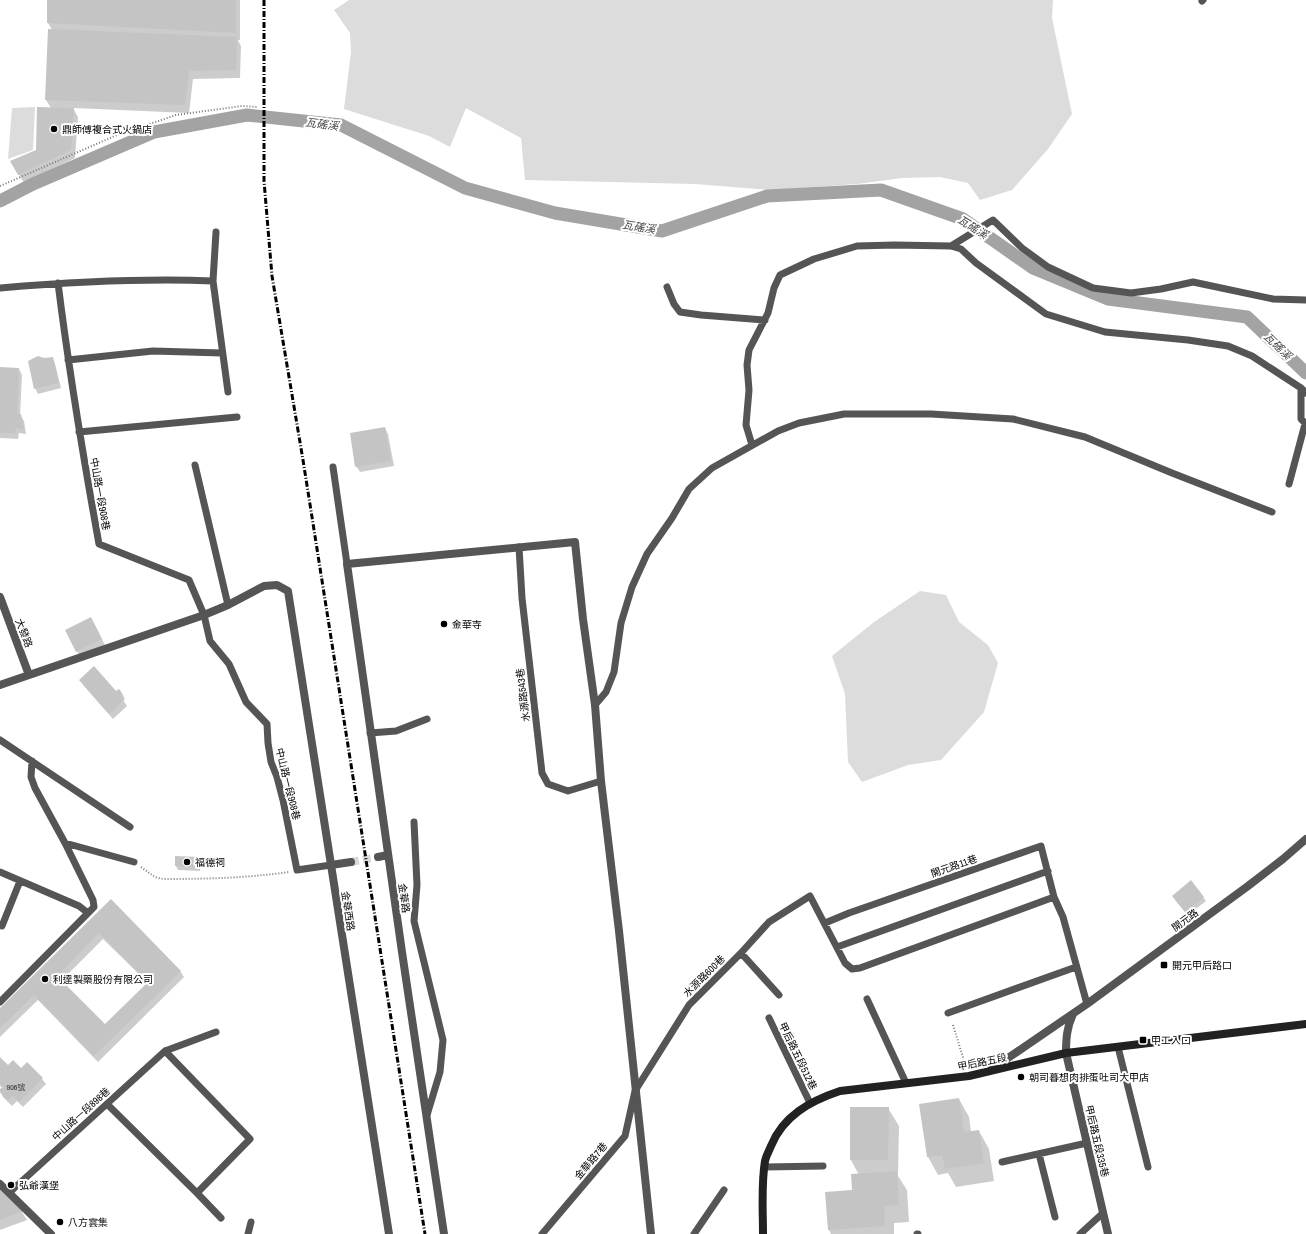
<svg xmlns="http://www.w3.org/2000/svg" width="1306" height="1234" viewBox="0 0 1306 1234" font-family="'Archivo Narrow','Noto Sans TC',sans-serif">
<rect width="100%" height="100%" fill="#fff"/>
<path fill="#dcdcdc" d="M349 0H1053L1052 18 1072 114 1048 149 1012 190 980 200 968 183 940 177 902 178 857 184 771 190 695 184 525 180 521 138 466 108 450 147 429 136 344 109 351 52 350 33 334 10Z
M35 107 33 150 8 159 12 108Z
M920 591 946 595 959 622 988 645 998 663 984 712 941 760 908 765 862 782 848 762 845 694 832 656 874 622Z"/>
<path fill="#0003" fill-rule="evenodd" d="M48 0H240V40H238L241 46 240 78 193 79 189 113 73 108 78 117 75 158 24 183 11 161 37 151 51 108 46 100 52 30 48 23Z
M52 358 55 364 61 388 38 394 35 388 44 359Z
M0 368 19 369 22 375 20 415 24 421 26 434 19 433 18 439 0 438Z
M385 428 388 434 394 466 360 472 356 466Z
M94 624 105 645 80 657 67 631Z
M81 680 116 693H122L125 699 123 700 127 706 113 719 84 686Z
M198 858 200 862V871L178 870 176 866Z
M1203 897 1206 901 1188 915 1175 900Z
M111 901 180 971 184 977 98 1062 38 1000 0 1037V1010ZM103 939 148 983 105 1025 61 981Z
M0 1058 8 1066 21 1070 27 1063 42 1079 46 1084 23 1107 17 1101 12 1106 3 1097 0 1091 3 1088 0 1086Z
M959 1099 969 1117 971 1132 979 1131 989 1149 994 1181 956 1187 948 1173 938 1175 928 1157Z
M851 1108H888L899 1126 898 1176 907 1190 909 1222 894 1223V1234H831L829 1230 853 1191 859 1175 851 1160Z
M0 1190 22 1212 27 1220 0 1230Z"/>
<g fill="none" stroke-linecap="round" stroke-linejoin="round">
<path stroke="#a3a3a3" stroke-width="13" d="M0 201 33 184 154 132 247 115 341 125 465 188 555 213 662 231 767 196 881 190 963 219 1033 268 1108 299 1247 317 1306 373"/>
</g>
<path fill="#c4c4c4" fill-rule="evenodd" d="M47 0H236V33L47 23Z
M48 29 237 37 236 70 189 71 185 105 45 100Z
M37 107 74 108 71 150 18 175 10 161 36 150Z
M38 356 44 358 53 357 59 383 34 389 28 361Z
M0 367 19 368 17 413 21 414 24 429 16 428 15 433H0Z
M385 427 391 461 355 467 350 433Z
M91 617 102 639 76 652 65 630Z
M94 666 116 691 119 689 122 693 120 694 124 700 109 714 79 680Z
M175 856 199 857V868L175 866Z
M1191 880 1204 897 1185 912 1172 896Z
M111 899 181 971 94 1056 34 995 0 1028V1008ZM99 933 148 982 105 1024 57 976Z
M0 1057 8 1065 13 1060 21 1068 27 1062 43 1078 19 1102 13 1096 8 1101 0 1092V1089L3 1087 0 1084Z
M959 1098 964 1132 979 1130 984 1163 945 1169 942 1155 927 1157 919 1104Z
M850 1107H889L888 1160H850Z
M897 1171 899 1205 884 1206 885 1226 828 1230 825 1192 852 1190 851 1174Z
M0 1188 23 1211 0 1220Z"/>
<g fill="none" stroke-linecap="round" stroke-linejoin="round">
<path stroke="#d9d9d9" stroke-width="8" stroke-dasharray="8 4" stroke-linecap="butt" d="M351 862 378 857"/>
<path stroke="#777" stroke-width="2" stroke-dasharray="1 2" stroke-linecap="butt" d="M0 186 117 135 176 115 242 106 258 107
M141 867 155 877 163 879C206 879 247 878 289 872
M953 1025 966 1067"/>
<path stroke="#555" stroke-width="7" d="M1202 1 1203 0
M216 232 213 281 228 392
M951 246 993 220 1022 248 1048 267 1093 288 1131 293 1161 289 1193 282 1273 299 1306 300
M58 283C69 371 83 456 99 544L189 580 204 615 210 641 229 664 246 702 267 724 268 743 271 762 277 777 283 800 297 870 331 865
M667 287 674 304 680 312 701 315 765 320
M0 288C71 282 142 278 213 281
M68 360 153 351 222 353
M1301 388V419L1306 424
M79 432 237 417
M752 445 746 425 749 390 747 365 749 350 768 313 774 288 780 275 814 259 857 246 894 245 951 246 961 249 976 263 1046 314 1105 332 1188 340 1228 346 1252 356 1301 388 1306 393
M195 465 228 605
M333 467 347 564
M1289 484 1305 424
M519 547 522 598 542 773 548 784 568 791 601 781
M595 705 606 692 614 672 621 623 632 587 647 554 672 518 689 489 712 468 778 431 799 423 844 414H931L1013 419 1085 437 1172 473 1272 512
M370 733 396 731 427 719
M0 740 130 827
M32 761 31 777 35 788 65 843 134 862
M414 822 417 885 414 921 443 1040 440 1072 427 1115
M0 872 79 906 88 913
M825 923 849 913 1041 846 1054 897
M2 926 20 881
M837 947 1048 871
M741 953 779 995
M867 999 906 1083
M0 1002 94 907 93 900 65 843
M948 1013 1076 967
M769 1018 810 1103
M1118 1047 1148 1167
M107 1104 197 1193 250 1139 165 1051
M1039 1154 1055 1217
M1002 1162 1087 1143
M765 1167 823 1166
M10 1192 165 1051 216 1032
M197 1193 221 1218
M248 1234 251 1222
M542 1234 625 1136 635 1091 689 1005 741 953 769 922 810 896 845 963 852 969 860 968 1054 897 1063 917 1087 1004
M694 1234 724 1190
M917 1234H918
M1080 1234 1103 1213"/>
<path stroke="#555" stroke-width="8" d="M0 597 29 675
M0 685 204 615 228 605 264 586 277 585 288 591 389 1234
M378 857 388 855
M331 865 351 862
M1066 1053 1108 1234
M444 1234 402 952 347 564 575 542 583 619 595 705 601 781 619 931 651 1234"/>
<path stroke="#555" stroke-width="8" d="M1066 1053C1066 1038 1067 1027 1073 1014
M989 1071 1087 1004 1248 886 1283 859 1306 839
M0 1184 51 1234"/>
<path stroke="#222" stroke-width="8" d="M763 1234C763 1210 761 1185 765 1161 766 1156 769 1151 771 1146 783 1116 810 1101 840 1091L969 1076 1066 1053 1306 1024"/>
<path stroke="#000" stroke-width="3" stroke-dasharray="6 2 1 2" stroke-linecap="butt" d="M264 0V181L272 276 303 460 425 1234"/>
</g>
<g fill="#000" stroke="#fff" stroke-width="1.5">
<circle cx="54" cy="129" r="4"/>
<circle cx="444" cy="624" r="4"/>
<circle cx="187" cy="862" r="4"/>
<rect x="1160" y="961" width="8" height="8" rx="2"/>
<circle cx="45" cy="979" r="4"/>
<rect x="1139" y="1036" width="8" height="8" rx="2"/>
<circle cx="1021" cy="1077" r="4"/>
<circle cx="11" cy="1185" r="4"/>
<circle cx="60" cy="1222" r="4"/>
</g>
<g text-anchor="middle" dominant-baseline="central" stroke-width="4" stroke-linejoin="round" paint-order="stroke">
<g font-size="8" fill="#313131">
<text x="16" y="1087">906號</text>
</g>
<g font-size="10" fill="#000" stroke="#fff" text-anchor="start">
<text x="62" y="129">鼎師傅複合式火鍋店</text>
<text x="452" y="624">金華寺</text>
<text x="195" y="862">福德祠</text>
<text x="1172" y="965">開元甲后路口</text>
<text x="53" y="979">利達製藥股份有限公司</text>
<text x="1151" y="1040">甲工入口</text>
<text x="1029" y="1077">朝司暮想肉排蛋吐司大甲店</text>
<text x="19" y="1185">弘爺漢堡</text>
<text x="68" y="1222">八方雲集</text>
</g>
<g font-size="10" fill="#000" stroke="#fff">
<text transform="translate(100 494) rotate(80)">中山路一段908巷</text>
<text transform="translate(24 633) rotate(69)">大發路</text>
<text transform="translate(523 695) rotate(-97)">水源路543巷</text>
<text transform="translate(288 784) rotate(76)">中山路一段908巷</text>
<text transform="translate(954 866) rotate(-19)">開元路11巷</text>
<text transform="translate(404 898) rotate(82)">金華路</text>
<text transform="translate(348 911) rotate(81)">金華西路</text>
<text transform="translate(1185 920) rotate(-36)">開元路</text>
<text transform="translate(704 976) rotate(-45)">水源路600巷</text>
<text transform="translate(798 1056) rotate(64)">甲后路五段512巷</text>
<text transform="translate(982 1062) rotate(-11)">甲后路五段</text>
<text transform="translate(81 1114) rotate(-42)">中山路一段898巷</text>
<text transform="translate(1097 1141) rotate(77)">甲后路五段335巷</text>
<text transform="translate(591 1161) rotate(-50)">金華路7巷</text>
</g>
<g font-size="11" font-style="italic" fill="#444" stroke="#fff">
<text transform="translate(322 124) rotate(8)">瓦磘溪</text>
<text transform="translate(639 227) rotate(9)">瓦磘溪</text>
<text transform="translate(973 227) rotate(32)">瓦磘溪</text>
<text transform="translate(1278 346) rotate(44)">瓦磘溪</text>
</g>
</g>
</svg>
